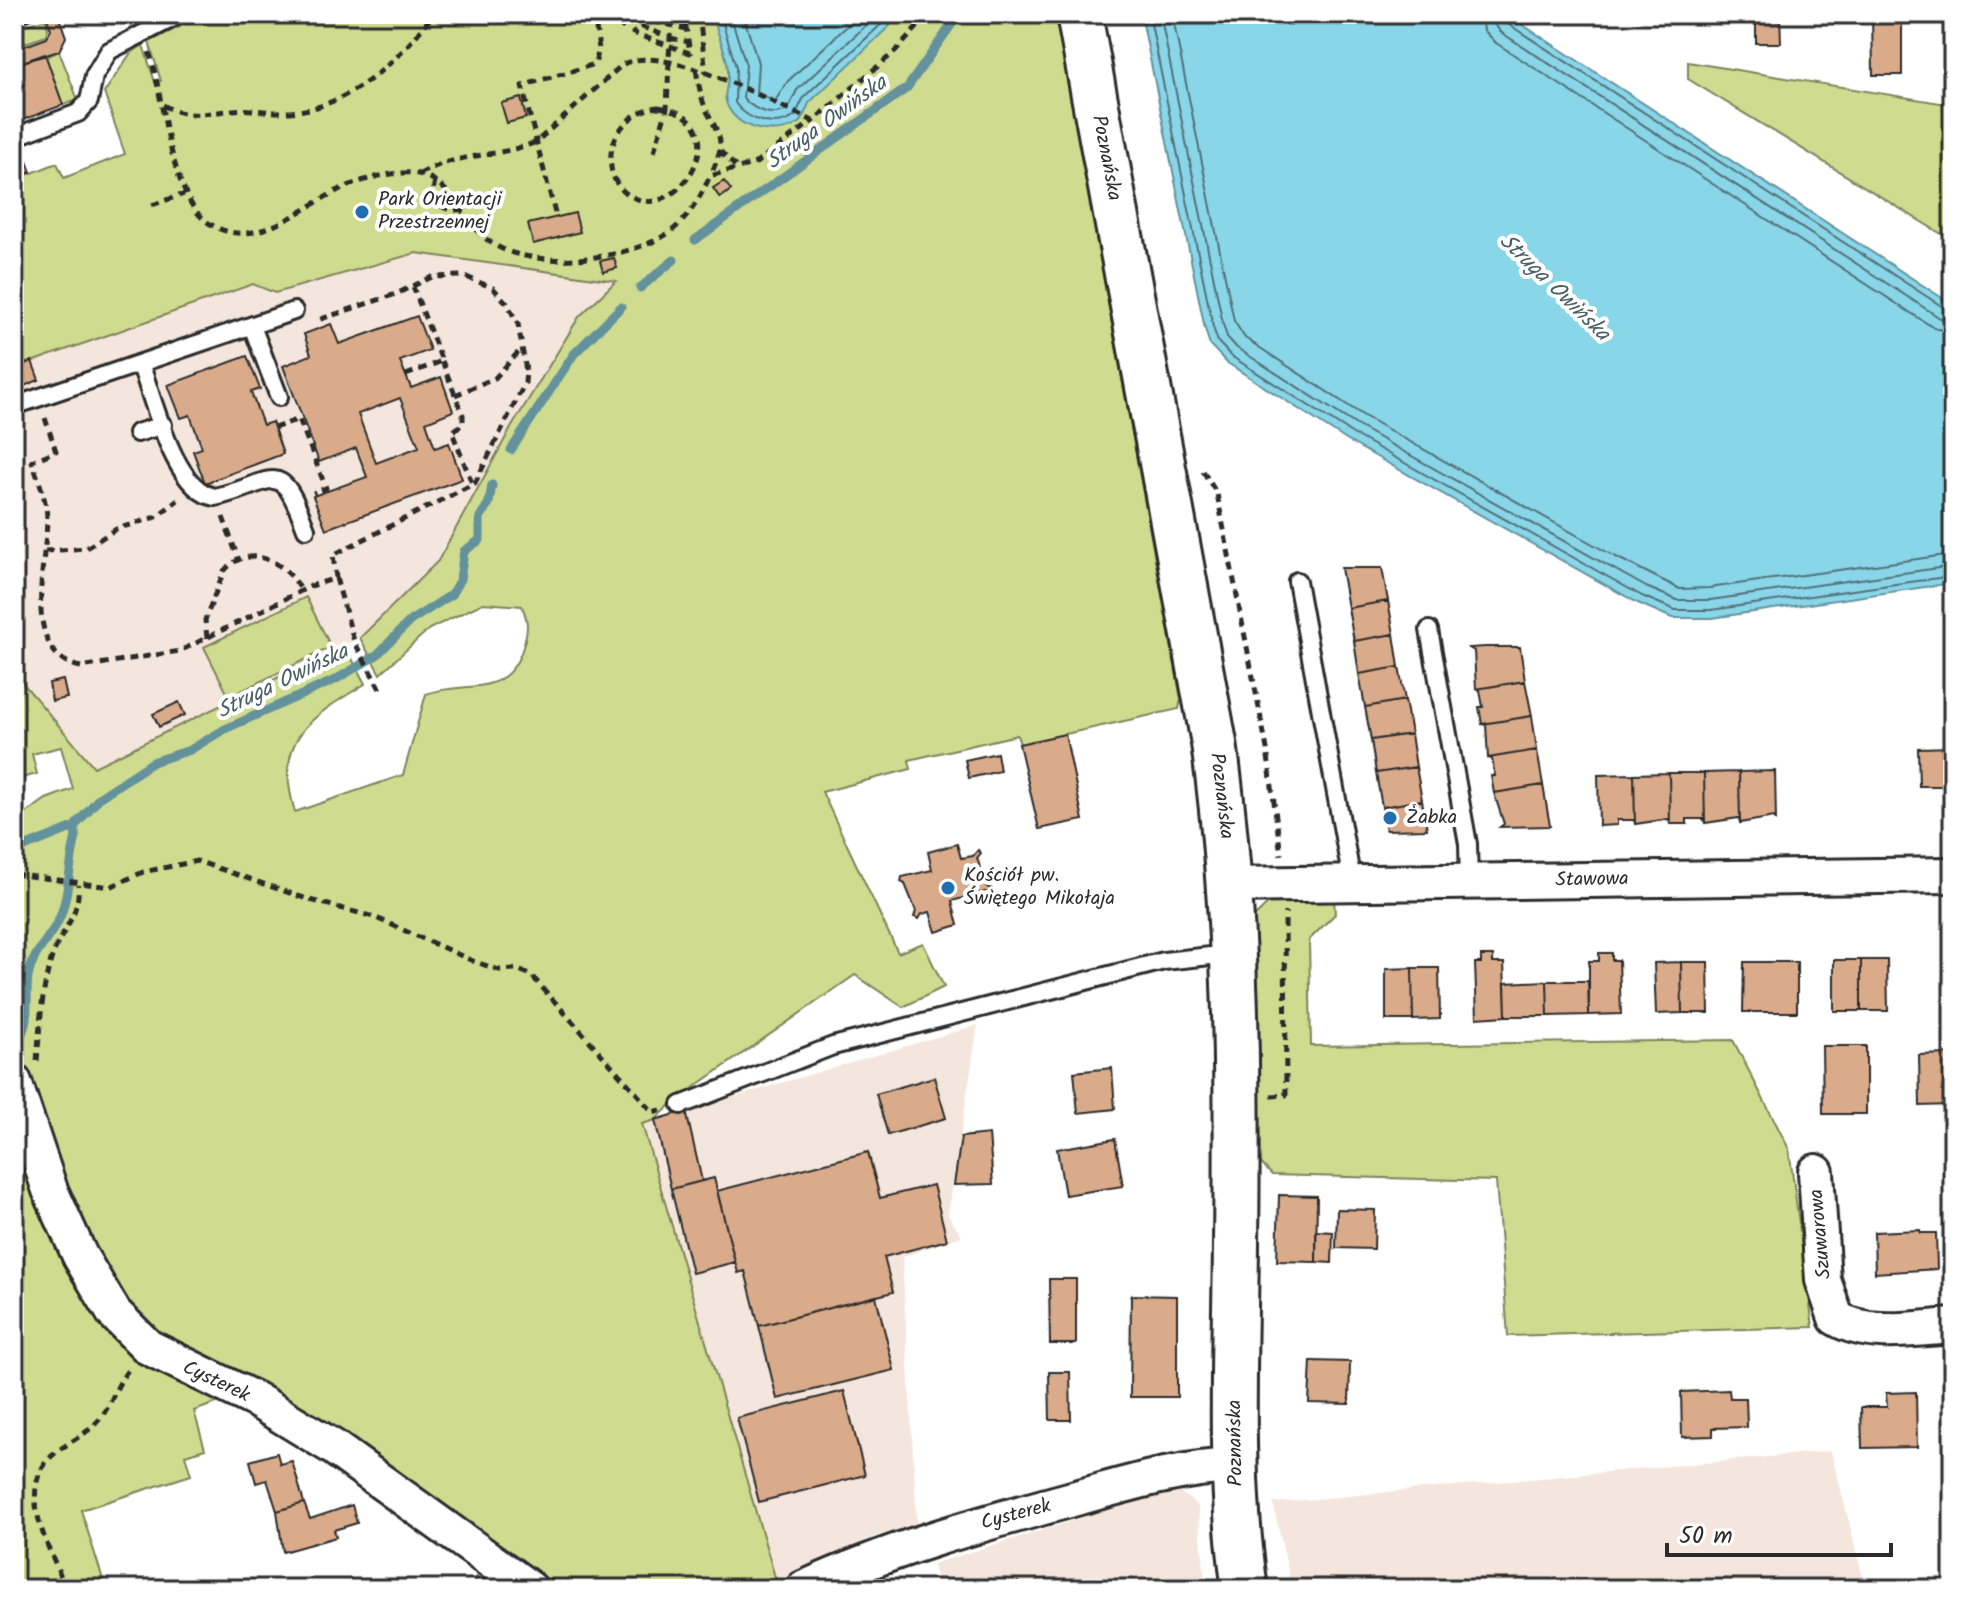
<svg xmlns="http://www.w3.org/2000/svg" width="1967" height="1603" viewBox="0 0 1967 1603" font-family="Kalam,sans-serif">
<rect width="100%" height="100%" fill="#fff"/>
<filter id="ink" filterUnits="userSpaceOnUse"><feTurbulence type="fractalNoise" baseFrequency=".0125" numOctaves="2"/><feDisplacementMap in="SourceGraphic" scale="16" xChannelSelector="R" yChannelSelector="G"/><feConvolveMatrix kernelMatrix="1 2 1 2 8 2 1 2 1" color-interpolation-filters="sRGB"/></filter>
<g filter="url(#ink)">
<path fill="#f4e6dc" d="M416 253 617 280 579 317 511 428 438 561 365 635 94 767 21 681 14 530V368L253 284 275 293Z
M978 1025 948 1215 962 1236 902 1257 917 1524 873 1537 777 1584 642 1124Z
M1831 1451 1866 1589H1292L1273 1503Z
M1176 1489 1198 1506 1206 1589H940L932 1564Z"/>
<path fill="#cfdb8e" stroke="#7d835c" stroke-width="2" d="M206 14H1055L1181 699 1179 709 1020 744 1017 735 909 760 911 769 822 792 898 953 923 943 944 987 903 1007 855 975 676 1100 655 1120 642 1124 777 1584 773 1589H550L174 1346 128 1313 97 1269 23 1075 14 1042V822L46 799 73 789 61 747 32 754 37 774 22 778 14 753 21 681 94 767 345 645 365 684C309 718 273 739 295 812L403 775 426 694C465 680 507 700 523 647 528 629 529 623 522 606L483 603 429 629 380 674 360 638 438 561 511 428 579 317 616 281 416 253 275 293 253 284 14 368V180L57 163 64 178 125 154 104 93 130 54 143 45 155 82 161 81 149 42Z
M45 19 48 28 46 36 14 47V29Z
M59 51 78 100 63 105 46 57Z
M1688 62 1953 105V241L1688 79Z
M306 597 331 647 229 697 204 647Z
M1277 895 1334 900 1335 914 1309 940 1311 1046 1733 1040 1789 1149 1813 1327 1508 1336 1496 1181 1272 1175 1254 1156 1251 920Z
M14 1114 95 1304 225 1400 194 1411 205 1449 185 1455 191 1475 81 1510 106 1589H14Z
M485 1565 511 1589H469Z"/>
<path fill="#89d6e9" stroke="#63929d" stroke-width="2" d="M712 14H902L809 103 801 122C779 137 741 132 728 107 722 96 728 87 728 76 729 57 717 33 712 14Z
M1141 14H1506L1953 305V583L1712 618H1672L1638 603 1348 441 1226 362 1210 345 1205 329Z"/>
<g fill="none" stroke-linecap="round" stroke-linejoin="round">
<path stroke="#516f77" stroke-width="2" d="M720 14 736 67 735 103C748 121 776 130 795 116L804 97 892 14
M730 14 746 65 743 98C755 111 773 118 788 109L797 90 878 14
M743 14 758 63 756 94 775 101 788 81 860 14
M1149 14 1213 327 1218 342 1231 356 1353 434 1642 596 1675 610H1711L1953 576
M1160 14 1223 324 1227 337 1237 348 1358 426 1646 587 1677 600H1710L1953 566
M1172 14 1234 321 1245 338 1364 416 1614 556 1680 589 1709 588 1953 554
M1481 14 1484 30 1496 43 1934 328 1953 333
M1493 14 1495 25 1502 33 1940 318 1953 321
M1503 14 1508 24 1946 309 1953 311"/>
<path stroke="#63929d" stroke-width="9" d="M695 240 907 88 959 14
M640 288 674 260
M511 450 574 354 621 307
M17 850 74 827 100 797 153 762 190 750 225 729 335 680 377 655 410 621 451 595 460 579 464 551 480 540V517L489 503 492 485
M16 1042C32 1024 25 1000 28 977 32 952 51 938 60 917 70 892 69 863 76 837L74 827"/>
</g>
<path fill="#d9ab8a" stroke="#2b2b2b" stroke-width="2" fill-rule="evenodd" d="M14 14H46L14 25Z
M45 14H58L66 37 59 51 14 65V50L47 38 51 29Z
M1756 14H1780L1781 43H1756Z
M1872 14H1902V75H1873Z
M45 54 63 105 14 123V65Z
M521 98 526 118 507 123 501 103Z
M23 151 31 172 14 178V155Z
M724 181 731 190 720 198 713 188Z
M575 213 580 232 533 244 528 224Z
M614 258 617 268 603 272 600 261Z
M417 316 430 350 400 361 411 388 441 377 453 411 426 422 435 448 449 443 462 479 326 529 313 496 367 477 356 448 319 462 283 366 311 355 304 334 331 324 339 344ZM400 398 419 447 376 463 358 414Z
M247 356 260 389 251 392 263 425 272 422 283 454 205 483 193 451 202 448 190 415 181 418 168 385Z
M32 361 39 380 14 390V368Z
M1341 568H1382L1388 601 1348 608Z
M1388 601 1394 634 1354 641 1348 608Z
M1394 634 1399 667 1359 674 1354 641Z
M1486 647H1520L1525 681 1476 689 1474 651 1469 648Z
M1399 667 1405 700 1365 707 1359 674Z
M63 680 67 698 52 701 49 683Z
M1525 681 1532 716 1482 724 1479 707H1483L1480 690 1476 689Z
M1405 700 1411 734 1371 740 1365 707Z
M179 702 185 715 159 727 153 714Z
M1532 716 1537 750 1488 758 1486 725 1482 724Z
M1065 734 1083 820 1039 829 1019 744Z
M1411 734 1416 767 1376 773 1371 740Z
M1953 747V786H1919L1918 748Z
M1537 750 1543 785 1494 793 1491 776H1495L1492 759 1488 758Z
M997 753 1000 771 969 778 965 760Z
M1416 767 1422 800 1382 807 1376 773Z
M1775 771 1776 821 1774 817 1740 823 1739 772Z
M1739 772 1740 823 1739 818 1705 823 1704 773Z
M1669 773 1670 824 1669 819 1635 824 1634 774Z
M1669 773H1704L1705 823 1704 819H1687V824H1670Z
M1634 774 1635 824 1634 820H1617V825L1599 826 1598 775Z
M1543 785 1550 826 1500 827 1504 824 1494 793Z
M1422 800 1427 829 1386 830 1382 807Z
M957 844 961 858 973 856 978 850 981 853 977 858 987 887 992 889 990 894 985 892 952 901 958 925 936 932 930 912 922 914 919 919 914 917 916 911 905 884 901 882 902 877 932 870 928 852Z
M1599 953H1612V960H1619L1621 1014 1589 1015V961H1599Z
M1481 956H1493V963H1504L1506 1016 1477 1018 1475 963H1481Z
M1834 960H1861V1011H1834Z
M1861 960H1887L1888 1011H1861Z
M1681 962 1682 1013 1656 1014 1654 963Z
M1681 962H1708L1709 1013H1682Z
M1744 962H1797V1012H1743Z
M1412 968 1413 1020H1386V969Z
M1412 968H1439L1440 1019 1413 1020Z
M1547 981H1588L1589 1015 1548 1016Z
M1547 981 1548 1016H1506L1505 983Z
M1822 1046H1866V1114H1823Z
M1949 1054 1951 1105 1920 1106 1919 1055Z
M1112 1068 1115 1109 1078 1113 1074 1072Z
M934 1077 946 1118 888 1135 876 1094Z
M686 1111 702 1181 671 1189 655 1120Z
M989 1134 993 1184 954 1185 961 1137Z
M1115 1139 1123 1186 1065 1195 1057 1149Z
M868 1152 880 1198 933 1185 947 1240 884 1257 893 1292 759 1326 745 1271 738 1273 717 1191Z
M1949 1168H1953V1214H1951Z
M714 1178 735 1262 692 1273 671 1189Z
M1279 1195 1317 1196 1316 1262 1277 1261Z
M1337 1209 1375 1210 1374 1249 1336 1248Z
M1920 1230V1233H1936L1937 1269 1875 1273 1874 1232Z
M1316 1231 1333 1232 1332 1263 1316 1262Z
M1049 1279H1076V1344H1050Z
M1131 1295 1177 1296V1397H1130Z
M876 1296 894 1370 777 1399 759 1326Z
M1311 1361 1350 1362 1349 1404 1309 1403Z
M1049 1372H1070L1071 1420H1050Z
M1729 1390 1730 1398H1746L1747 1427 1713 1428V1436L1682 1437 1681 1392Z
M844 1391 865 1475 759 1502 737 1418Z
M1916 1392 1917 1447 1862 1448 1861 1407H1887L1886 1393Z
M1950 1431H1953V1460H1951Z
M277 1453 280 1464 292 1461 304 1503 277 1511 267 1480 256 1483 250 1461Z
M304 1503 310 1519 352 1505 357 1523 334 1530 336 1537 283 1552 277 1511Z
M1018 1582 1021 1589H999Z"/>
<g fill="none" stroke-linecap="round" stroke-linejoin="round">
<g stroke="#2b2b2b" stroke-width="22">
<path id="service" d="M14 137 78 113 89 101 94 76 109 51 181 14
M252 326 279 397
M141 366C154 400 174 491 215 497 276 483 279 455 306 529
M14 406 294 311
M137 433 163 425
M1297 581 1352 881
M1429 630 1468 844 1469 882
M681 1105 833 1046 1164 961 1229 954"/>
</g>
<g stroke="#2b2b2b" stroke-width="40">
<path id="minor" d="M1231 885 1953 875
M14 1082 50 1190 80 1256 114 1313 148 1347 256 1400 333 1447 530 1589
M1816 1172 1823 1280 1836 1318C1869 1338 1916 1328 1953 1326
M803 1589C890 1549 977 1525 1069 1500 1124 1485 1177 1468 1235 1466"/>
</g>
<g stroke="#2b2b2b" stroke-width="50">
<path id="secondary" d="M1079 14 1214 743C1237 910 1238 1076 1236 1244 1235 1359 1228 1475 1245 1589"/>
</g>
<path stroke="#2b2b2b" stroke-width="5" stroke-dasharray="8 6" stroke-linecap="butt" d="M607 14 624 28 631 22 620 14
M640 14H646
M661 14 651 21 687 29
M699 14 706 73
M661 34 642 27 633 33 690 53 684 14
M670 38 689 42
M149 52C164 95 169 193 206 221 253 256 302 206 343 188 362 180 382 174 402 173 451 169 459 222 493 244 534 270 621 260 662 237 686 224 699 200 710 176L756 163 813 121
M696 70C699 84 701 102 709 115 724 143 723 145 711 175
M163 105C189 120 206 113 233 110 252 108 270 113 289 112 349 108 400 60 433 14
M658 107C737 117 687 208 645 201 592 192 603 114 658 107Z
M720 151 737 168
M654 152 667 108 671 14
M420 174C457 152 498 158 536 142L622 65C661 40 773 103 813 121L897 50 929 14
M435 181C429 201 443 214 463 209
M152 205 184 194
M555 213 522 86 595 64 599 49 594 14
M442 361 463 415V424L452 432 472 483
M406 375 442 361 413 287
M455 395 495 378 522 348
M45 418 56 451 32 461C38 480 47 499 47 520 46 563 20 655 81 667L180 651 311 586 336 578 333 555 475 483 525 383 526 371 518 324 507 303 493 288 464 276 432 277 396 294 315 321
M274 428 299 419 326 488 313 493
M1203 471 1217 494 1267 749 1281 855
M223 517 239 561
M45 551 86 548 116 529 156 517 178 500
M336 578 354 641 381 691
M207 638 205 620 224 571C249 542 286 562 301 590
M14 874 110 887 143 872 197 861 310 900 374 917 473 961 499 970 517 969 531 975 653 1112 661 1110
M37 1061C40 1027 41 993 51 960 59 933 81 915 78 885
M1271 1096 1286 1095 1285 912
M66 1589C53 1554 20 1502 44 1465 57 1446 82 1439 97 1422 111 1408 115 1385 129 1369"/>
<use href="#service" stroke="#fff" stroke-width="16"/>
<use href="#minor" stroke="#fff" stroke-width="34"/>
<use href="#secondary" stroke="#fff" stroke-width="44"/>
</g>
</g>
<g fill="#1f6fb2" stroke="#fff" stroke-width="3">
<circle cx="362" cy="212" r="8"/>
<circle cx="1390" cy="818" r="8"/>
<circle cx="948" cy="888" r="8"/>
</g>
<g text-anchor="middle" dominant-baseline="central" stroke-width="8" stroke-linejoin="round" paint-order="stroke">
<g font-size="20" fill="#2b2b2b" stroke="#fff">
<text transform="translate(1106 158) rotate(79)">Poznańska</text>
<text transform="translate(1221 796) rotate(83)">Poznańska</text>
<text transform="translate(1592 880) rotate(-1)">Stawowa</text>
<text transform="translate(1821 1234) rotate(-95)">Szuwarowa</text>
<text transform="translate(216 1382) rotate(25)">Cysterek</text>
<text transform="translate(1236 1443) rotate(-91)">Poznańska</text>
<text transform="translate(1016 1515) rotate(-15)">Cysterek</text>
</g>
<g font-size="20" fill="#2b2b2b" stroke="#fff" text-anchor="start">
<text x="378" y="200">Park Orientacji<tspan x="378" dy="23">Przestrzennej</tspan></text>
<text x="1406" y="818">Żabka</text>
<text x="964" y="876">Kościół pw.<tspan x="964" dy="23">Świętego Mikołaja</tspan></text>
</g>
<g font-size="22" font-style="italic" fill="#475e64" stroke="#fff">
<text transform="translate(827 123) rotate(-36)">Struga Owińska</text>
<text transform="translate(1554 288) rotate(44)">Struga Owińska</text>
<text transform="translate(283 682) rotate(-26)">Struga Owińska</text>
</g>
</g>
<rect width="1967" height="1603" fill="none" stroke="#fff" stroke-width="48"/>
<rect x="24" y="24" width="1919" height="1555" fill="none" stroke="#2b2b2b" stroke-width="3" filter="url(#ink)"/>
<path d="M1667 1543v12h224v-12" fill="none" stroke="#2b2b2b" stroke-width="4"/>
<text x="1679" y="1543" font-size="24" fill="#2b2b2b" stroke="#ffffff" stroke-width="6" paint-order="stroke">50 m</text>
</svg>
